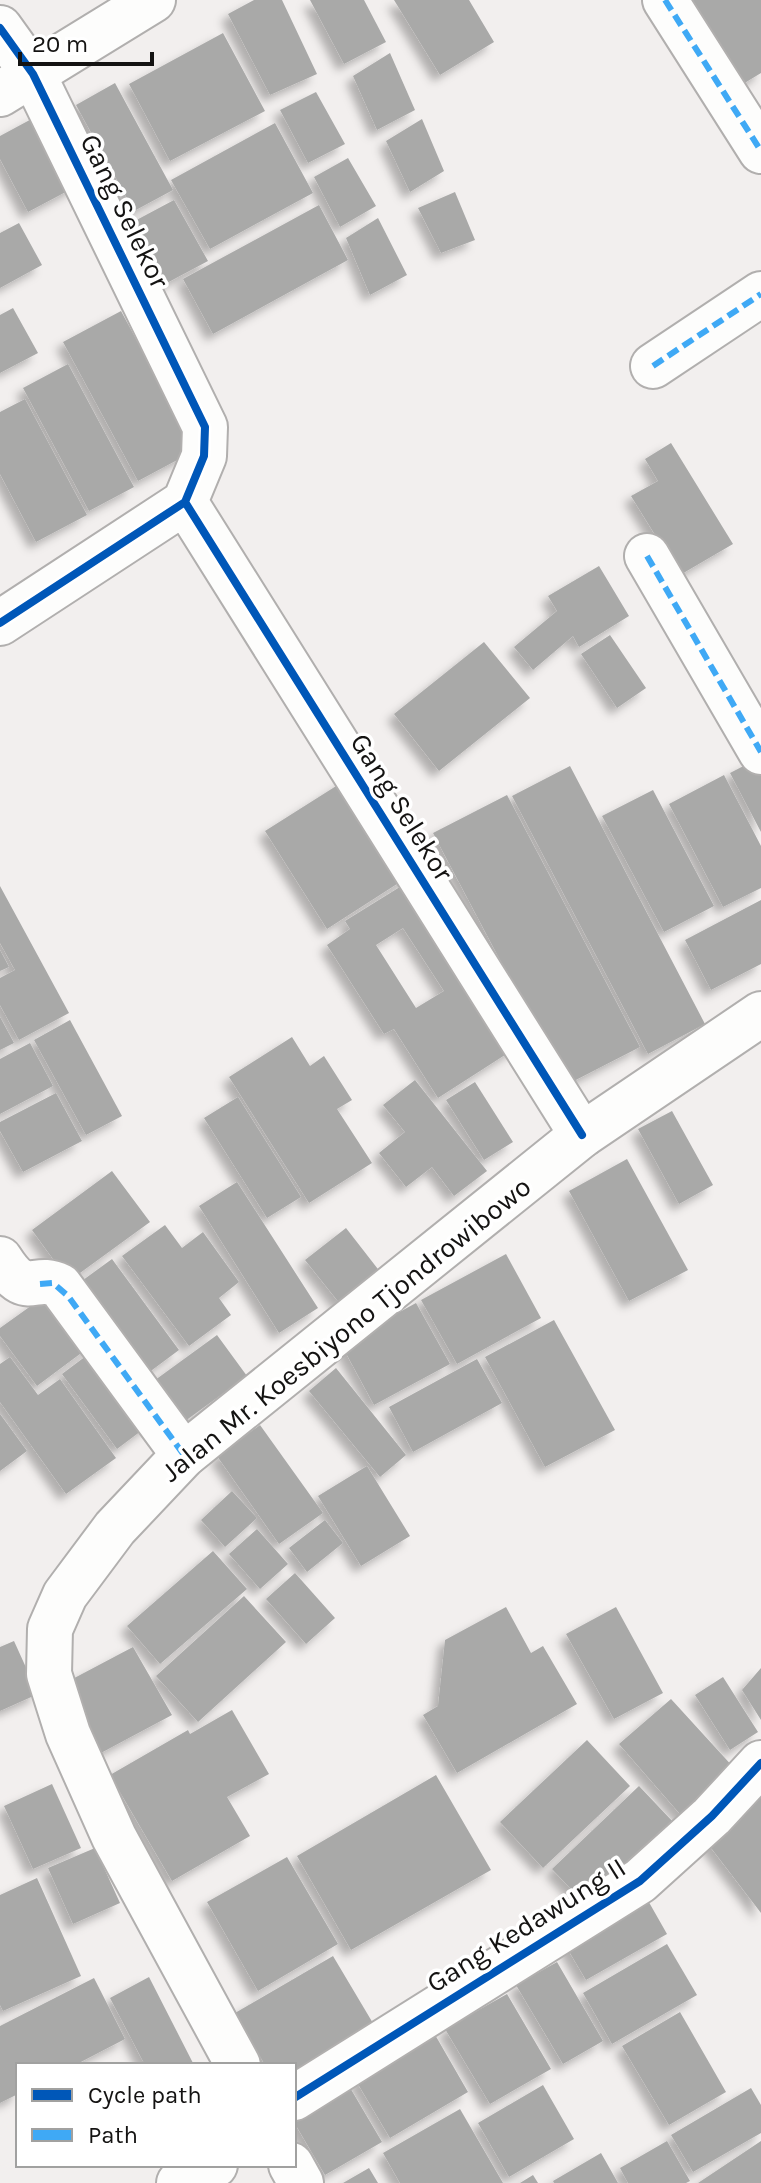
<svg xmlns="http://www.w3.org/2000/svg" width="761" height="2183" viewBox="0 0 761 2183" font-family="Karla,sans-serif">
<defs>
<filter id="shadow"><feDropShadow dx="-7" dy="7" stdDeviation="4" flood-color="#0004"/></filter>
</defs>
<rect width="100%" height="100%" fill="#f2efee"/>
<path fill="#a9a9a8" fill-rule="evenodd" filter="url(#shadow)" d="M254 0H282L317 74 270 95 228 14Z
M310 0H364L386 42 344 64Z
M394 0H469L494 42 440 75Z
M677 0H761V73L733 90Z
M223 33 265 111 170 161 129 84Z
M390 53 415 110 377 130 353 76Z
M115 83 173 190 134 211 76 105Z
M316 92 345 144 308 163 280 110Z
M39 115 77 186 28 212 0 159V136Z
M422 119 444 171 410 192 386 141Z
M275 123 313 193 210 249 171 180Z
M348 158 376 206 340 227 314 177Z
M455 192 475 240 441 253 418 208Z
M174 200 208 261 163 285 129 224Z
M319 205 348 260 213 334 183 279Z
M378 218 407 275 370 295 346 238Z
M19 223 42 265 0 288V233Z
M13 308 38 353 0 373V315Z
M121 311 196 450 138 481 63 342Z
M68 364 134 487 89 511 23 388Z
M25 399 87 515 36 542 0 474V412Z
M671 443 733 544 680 575 631 496 658 481 645 459Z
M599 566 629 616 579 647 573 636 533 670 514 647 557 611 548 596Z
M610 635 646 688 617 708 581 654Z
M484 642 530 698 439 771 394 714Z
M761 757V832L730 773Z
M570 766 705 1024 648 1054 512 796Z
M724 775 761 846V888L723 907 669 804Z
M352 776 414 873 327 929 265 831Z
M653 790 714 906 664 932 602 816Z
M507 795 640 1047 566 1085 433 833Z
M416 877 522 1044 438 1098 394 1029 384 1034 327 945 350 929 345 921ZM403 928 444 991 416 1008 376 945Z
M0 886 69 1013 19 1040 0 1005V978L15 970 0 943Z
M761 900V964L711 990 685 940Z
M0 950 9 967 0 971Z
M0 1017 14 1043 0 1050Z
M70 1020 122 1116 86 1135 34 1040Z
M292 1037 310 1066 324 1056 352 1100 337 1109 372 1163 309 1203 229 1077Z
M30 1043 53 1086 0 1114V1059Z
M415 1080 487 1171 454 1196 432 1167 406 1187 379 1153 405 1132 383 1105Z
M475 1082 513 1142 484 1160 446 1100Z
M56 1093 82 1141 23 1172 0 1131V1122Z
M238 1097 301 1197 267 1218 204 1118Z
M672 1111 713 1185 679 1204 638 1129Z
M627 1159 688 1270 629 1301 569 1191Z
M112 1171 150 1222 69 1281 32 1230Z
M237 1182 318 1308 279 1333 199 1206Z
M165 1225 182 1248 203 1232 239 1282 219 1298 231 1315 189 1346 122 1256Z
M346 1228 381 1273 341 1305 305 1260Z
M506 1254 541 1318 457 1364 421 1300Z
M112 1259 179 1350 136 1382 68 1291Z
M56 1288 96 1342 37 1386 0 1336V1328Z
M416 1303 450 1364 374 1405 341 1344Z
M554 1320 615 1430 545 1467 485 1357Z
M217 1335 247 1376 170 1432 140 1391Z
M98 1347 153 1422 117 1449 62 1374Z
M10 1357 38 1395 60 1379 116 1458 66 1494 0 1402V1364Z
M477 1359 502 1403 413 1452 389 1407Z
M336 1368 406 1455 380 1477 309 1391Z
M0 1414 27 1451 0 1471Z
M260 1425 323 1513 279 1544 217 1456Z
M367 1466 410 1536 361 1566 318 1496Z
M232 1491 257 1518 225 1547 201 1520Z
M325 1520 343 1543 307 1572 289 1548Z
M257 1529 288 1564 260 1589 229 1554Z
M213 1551 247 1589 160 1664 127 1626Z
M295 1573 335 1618 306 1644 266 1599Z
M244 1596 286 1642 198 1722 156 1676Z
M506 1607 531 1653 543 1646 577 1704 457 1773 423 1715 438 1706 445 1640Z
M616 1607 663 1693 614 1719 566 1634Z
M14 1641 38 1694 0 1711V1647Z
M133 1647 172 1715 99 1754 63 1684Z
M761 1668V1720L742 1690Z
M723 1677 758 1732 730 1750 695 1695Z
M671 1699 735 1769 687 1822 619 1744Z
M232 1710 269 1774 227 1797 250 1836 172 1881 110 1775 188 1730 190 1734Z
M587 1740 630 1786 543 1868 500 1822Z
M436 1775 491 1870 351 1950 297 1856Z
M761 1778V1913L705 1840Z
M52 1784 81 1848 33 1869 4 1806Z
M639 1786 675 1824 588 1907 552 1869Z
M95 1848 120 1903 73 1924 48 1868Z
M287 1857 338 1944 258 1991 207 1902Z
M37 1878 81 1976 3 2011 0 2005V1895Z
M642 1890 667 1934 586 1980 560 1936Z
M667 1944 697 1995 612 2044 583 1993Z
M333 1956 380 2035 294 2081V2065H265L235 2013Z
M557 1962 603 2041 563 2064 516 1985Z
M149 1977 194 2065H145L110 1998Z
M94 1978 125 2039 75 2065H18V2094L0 2103V2026Z
M507 1994 551 2069 490 2104 445 2029Z
M680 2012 726 2092 669 2125 622 2046Z
M434 2033 468 2092 390 2138 355 2079Z
M543 2085 574 2139 509 2177 478 2123Z
M349 2086 382 2142 325 2175 294 2122V2118Z
M751 2088 761 2105V2133L693 2172 671 2135Z
M460 2109 503 2183H400L383 2153Z
M667 2141 690 2181 686 2183H628L620 2168Z
M761 2141V2183H698Z
M601 2153 618 2183H554L553 2181Z
M369 2168 378 2183H343Z
M533 2175 538 2183H520Z"/>
<g fill="none" stroke-linecap="round" stroke-linejoin="round">
<g stroke="#b1afae" stroke-width="48">
<path id="minor" d="M665 0 761 151
M0 28 33 74 205 427 204 456 185 502 0 623
M0 94 153 0
M653 366 761 294
M185 502 582 1135
M647 556 761 752
M0 1259C28 1302 32 1272 60 1286L184 1455
M294 2098 640 1881 712 1816 761 1763
M179 2183 215 2165"/>
</g>
<g stroke="#b1afae" stroke-width="48">
<path id="secondary" d="M238 2065 114 1837 68 1734 49 1674 50 1629 65 1595 115 1528 184 1455 582 1135 761 1014
M291 2165 301 2183"/>
</g>
<use href="#minor" stroke="#fdfdfc" stroke-width="44"/>
<use href="#secondary" stroke="#fdfdfc" stroke-width="44"/>
<path stroke="#3fa9f5" stroke-width="6" stroke-dasharray="12 6" stroke-linecap="butt" d="M665 0 761 151
M653 366 761 294
M647 556 761 752
M40 1284 53 1283 68 1296 184 1455"/>
<g stroke="#fff" stroke-width="13">
<path id="cycleway" d="M0 28 33 74 205 427 204 456 185 502 0 623
M185 502 582 1135
M294 2098 640 1881 712 1816 761 1763"/>
</g>
<use href="#cycleway" stroke="#0057b8" stroke-width="8"/>
</g>
<g text-anchor="middle" dominant-baseline="central" stroke-width="7" stroke-linejoin="round" paint-order="stroke">
<g font-size="28" fill="#141312" stroke="#fff">
<text transform="translate(125 211) rotate(64)">Gang Selekor</text>
<text transform="translate(402 807) rotate(58)">Gang Selekor</text>
<text transform="translate(346 1329) rotate(-39)">Jalan Mr. Koesbiyono Tjondrowibowo</text>
<text transform="translate(526 1925) rotate(-32)">Gang Kedawung II</text>
</g>
</g>
<rect x="16" y="2063" width="280" height="104" fill="#ffffff" stroke="#a1a1a0" stroke-width="2"/>
<rect x="32" y="2089" width="40" height="12" fill="#0057b8" stroke="#a1a1a0" stroke-width="2"/>
<text x="88" y="2103" font-size="24" fill="#141312">Cycle path</text>
<rect x="32" y="2129" width="40" height="12" fill="#3fa9f5" stroke="#a1a1a0" stroke-width="2"/>
<text x="88" y="2143" font-size="24" fill="#141312">Path</text>
<path d="M20 52v12h132v-12" fill="none" stroke="#141312" stroke-width="4"/>
<text x="32" y="52" font-size="24" fill="#141312" stroke="#ffffff" stroke-width="6" paint-order="stroke">20 m</text>
</svg>
